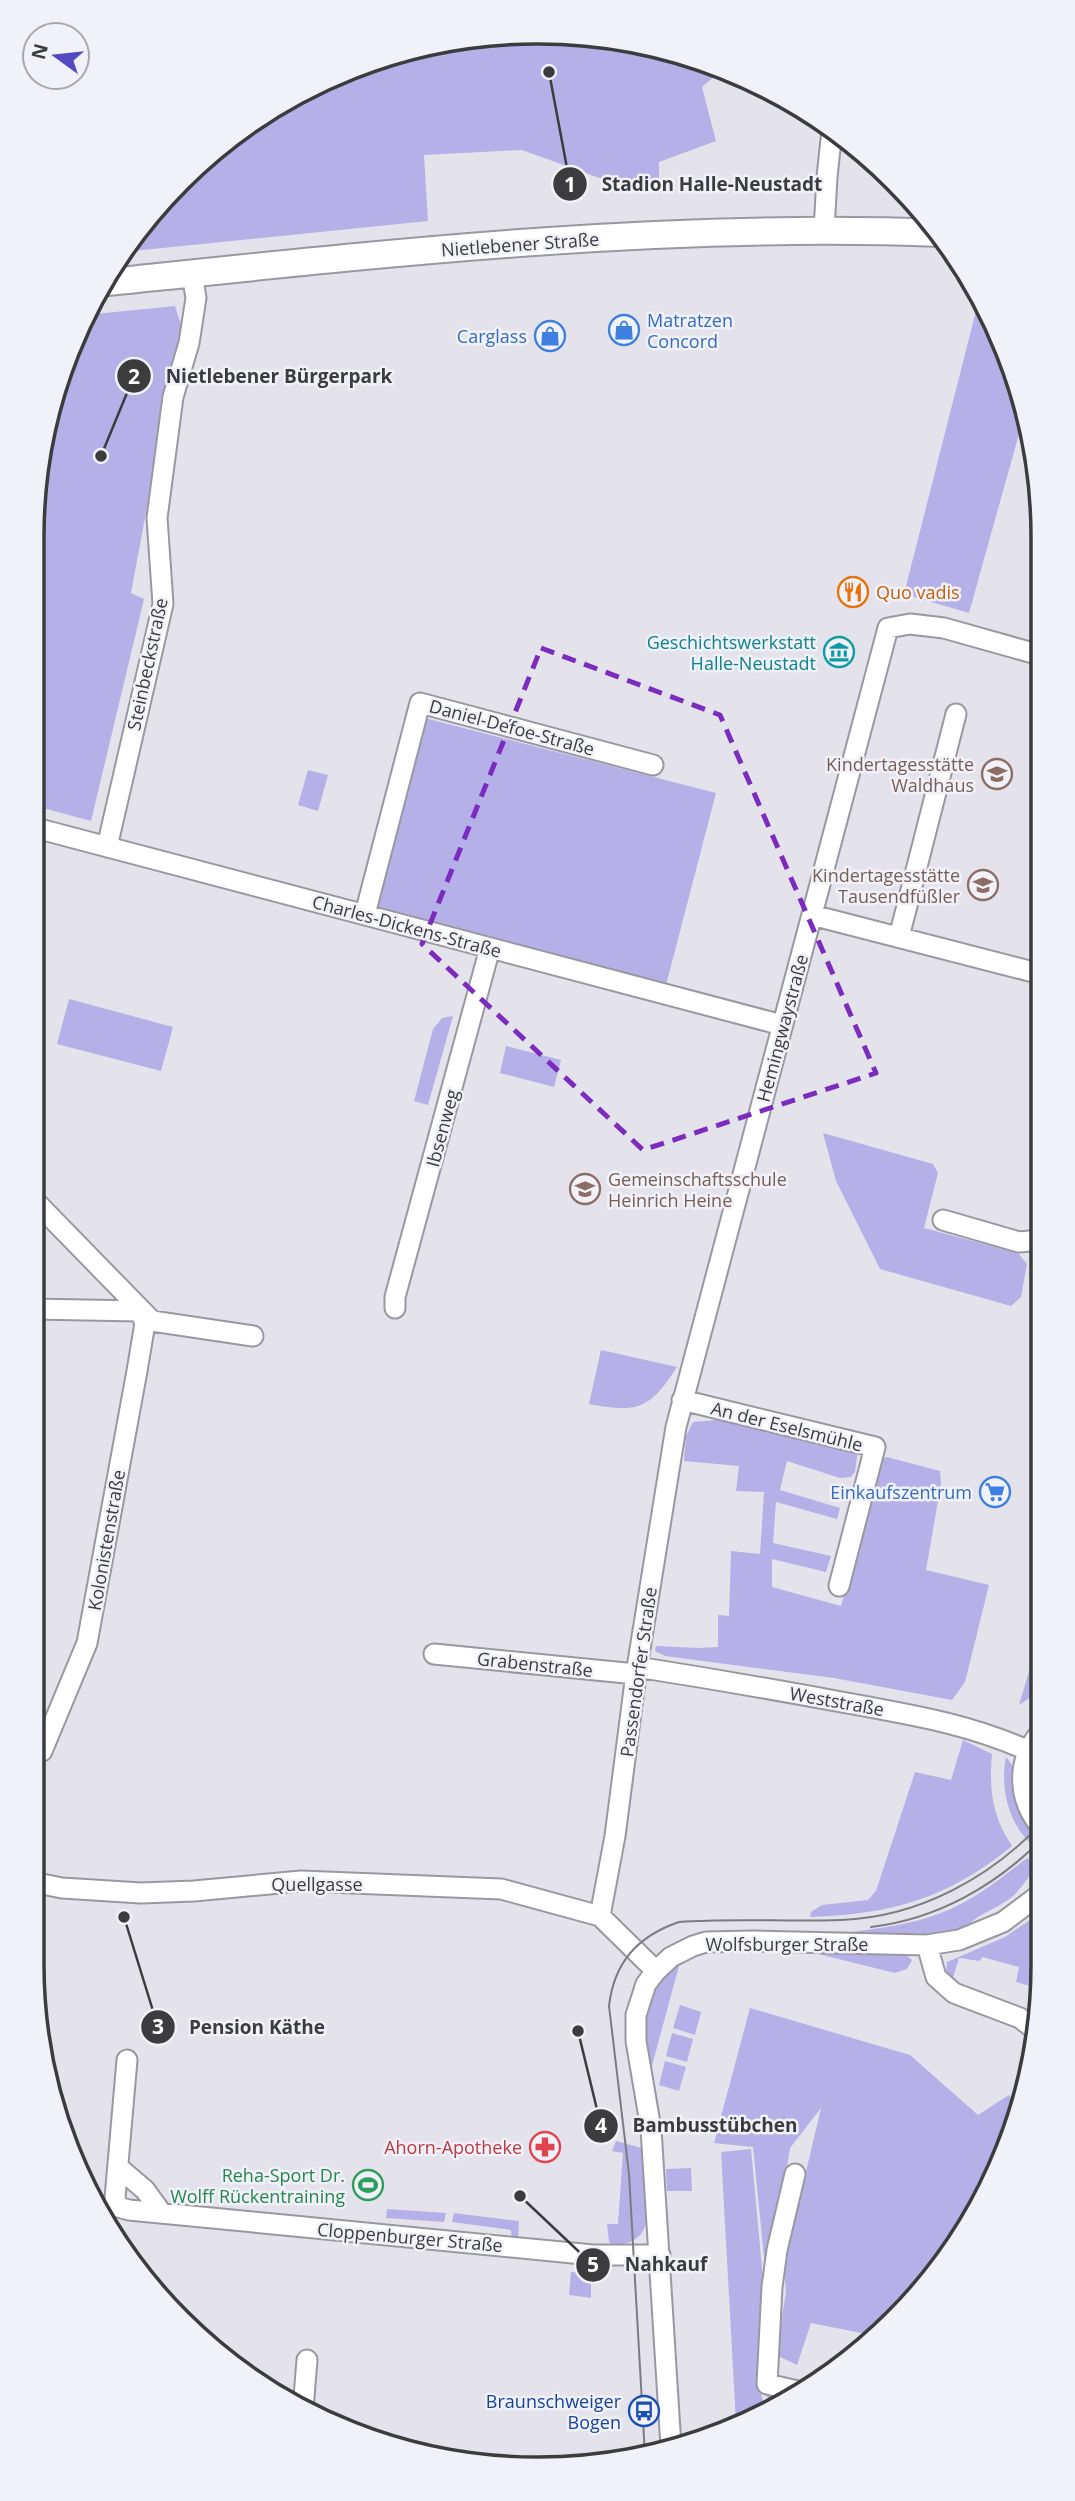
<svg xmlns="http://www.w3.org/2000/svg" width="1075" height="2501" viewBox="0 0 1075 2501" font-family="'Open Sans',sans-serif">
<rect width="100%" height="100%" fill="#e4e3eb"/>
<path fill="#b5b0e7" d="M505 33 604 36 701 58 723 69 702 87 716 141 659 162V181L635 191 632 182 619 185 522 150 424 155 428 221 123 252 157 204 230 136 314 84 407 49Z
M979 299 1005 343 1024 416 969 613 904 594Z
M175 306 181 325 131 593 144 599 91 821 32 805V537L58 374 85 315Z
M417 716 716 793 664 993 365 914Z
M308 770 328 775 318 811 298 805Z
M69 999 173 1027 161 1071 57 1044Z
M453 1016 428 1105 414 1101 433 1029 442 1018Z
M506 1046 561 1060 554 1087 500 1073Z
M823 1133 933 1164 938 1173 924 1228 1018 1253 1027 1264 1021 1297 1011 1306 880 1269 836 1181Z
M601 1350 677 1367C649 1410 638 1413 589 1404Z
M717 1420 858 1449 855 1472 851 1477 840 1478 787 1461 780 1490 840 1508 837 1519 776 1502 773 1543 831 1556 826 1572 772 1559V1587L841 1606 881 1459 887 1457 940 1471 941 1484 926 1570 989 1585 965 1682 952 1700 834 1678 665 1656 655 1651 656 1646 698 1648 718 1647V1615L729 1616 731 1551 760 1554 764 1492 736 1491 739 1466 684 1461 686 1436 693 1422Z
M1039 1638H1043V1689L1019 1705Z
M963 1740 992 1754C989 1790 992 1816 1012 1846 947 1899 892 1914 810 1917L811 1912 822 1905 868 1900 876 1891 915 1772 951 1780Z
M1006 1757 1014 1768 1043 1836V1853C1011 1833 999 1793 1006 1757Z
M1027 1858 1037 1866C1029 1876 1022 1888 1012 1897 997 1909 976 1914 965 1929L927 1934 846 1933C877 1928 911 1925 941 1913 973 1901 1000 1879 1027 1858Z
M1043 1911 1029 1973 1037 1976 1034 1987 1016 1982 1019 1967 982 1957 980 1961 959 1958 952 1981 946 1972 947 1962 1005 1937Z
M814 1950C835 1950 900 1944 912 1960L907 1969 895 1973 814 1953Z
M680 1962 650 2073C643 2023 640 1998 680 1962Z
M680 2005 701 2012 695 2035 673 2028Z
M750 2008 910 2055 978 2115 1009 2095 1019 2111 1017 2127 976 2217 918 2297 871 2335 811 2323 797 2365 776 2355 786 2292 784 2265 821 2108 790 2148 769 2277 765 2362 767 2383 772 2391 795 2398 771 2409 765 2389 762 2367 766 2277 753 2147 714 2143Z
M672 2033 693 2039 687 2062 666 2056Z
M665 2061 686 2067 679 2091 659 2085Z
M616 2141 642 2148C645 2161 646 2174 647 2187 649 2217 651 2244 612 2245L609 2242 607 2224H618L623 2153 612 2151Z
M751 2149 763 2279 760 2389 765 2411 736 2422 721 2152Z
M691 2168 692 2191H667L666 2169Z
M387 2209 446 2213 444 2222 386 2218Z
M454 2213 519 2221 518 2241 512 2240 511 2230 452 2222Z
M571 2272 591 2273V2298L569 2295Z"/>
<g fill="none" stroke-linecap="round" stroke-linejoin="round">
<g stroke="#9998a0" stroke-width="23">
<path id="minor" d="M824 231 827 177 832 130
M32 827 782 1025
M107 847 163 604 157 518 173 397 189 343 196 298 192 273
M365 914 420 703 653 765
M812 915 1041 974
M899 937 956 714
M32 1198 152 1321 253 1336
M943 1220 1019 1242 1041 1240
M395 1308V1297L490 948
M32 1309 140 1311
M682 1400 875 1447 839 1586
M434 1654 636 1674
M637 1667C707 1678 777 1690 847 1703 912 1715 970 1724 1031 1752
M32 1752 42 1751 87 1643 137 1371 145 1323 140 1311
M32 1882 62 1888 141 1893 194 1891 301 1881 501 1889 600 1916 656 1971
M600 1916 615 1836 636 1674 676 1427 888 628 910 624 944 628 1040 655
M927 1945 936 1977 954 1993 1020 2018 1033 2028
M127 2060 115 2198 118 2207 129 2210 593 2255H660
M118 2167 145 2190 161 2212
M795 2174 777 2250 772 2287 767 2384 802 2392
M303 2409 307 2360
M671 2447 651 2129 636 2041V2015L646 1984 656 1971 671 1957 693 1946 706 1942 754 1941 927 1945 959 1940 1003 1922 1043 1892"/>
</g>
<g stroke="#9998a0" stroke-width="30">
<path id="secondary" d="M100 283C379 254 660 222 941 233
M1043 1735C1020 1762 1021 1797 1043 1824"/>
</g>
<use href="#minor" stroke="#fff" stroke-width="19"/>
<use href="#secondary" stroke="#fff" stroke-width="26"/>
<path stroke="#7c7b80" stroke-width="2" d="M871 1927C938 1919 997 1885 1043 1838
M645 2456 629 2174 609 2006C614 1962 638 1936 679 1922 733 1918 787 1922 841 1920 919 1917 990 1878 1043 1822"/>
</g>
<path fill="none" stroke="#7b2cbf" stroke-width="5" stroke-dasharray="14 9" stroke-linejoin="round" d="M541 648 720 715 876 1073 643 1150 422 944Z"/>
<defs>
<g id="shop-ring" transform="scale(1.575)"><circle r="9.5" fill="#f1f1f9" stroke="#3f7fe0" stroke-width="1.5"/><path d="M-5-2.5h2.3a2.7 3.5 0 0 1 5.4 0H5L5.5 6h-11ZM-1.5-2.5h3a1.5 2.3 0 0 0-3 0Z" fill="#3f7fe0"/></g>
<g id="restaurant-ring" transform="scale(1.575)"><circle r="9.5" fill="#f1f1f9" stroke="#e8710a" stroke-width="1.5"/><path d="M-5-6h1v4h1v-4h1v4h1v-4h1v5L-1.5 .5V6h-2V.5L-5-1ZM5-6V6H3V1.5H1.5Q1.5-4 5-6Z" fill="#e8710a"/></g>
<g id="museum-ring" transform="scale(1.575)"><circle r="9.5" fill="#f1f1f9" stroke="#0f9aa8" stroke-width="1.5"/><path d="M0-6L6-3V-2H-6V-3ZM-5-1h2V3h-2ZM-1-1h2V3h-2ZM3-1h2V3H3ZM-6 4H6V6H-6Z" fill="#0f9aa8"/></g>
<g id="school-ring" transform="scale(1.575)"><circle r="9.5" fill="#f1f1f9" stroke="#8d6e63" stroke-width="1.5"/><path d="M0-5L7-2L0 1L-7-2ZM-4 1L0 2.5L4 1V4Q0 6-4 4Z" fill="#8d6e63"/></g>
<g id="supermarket-ring" transform="scale(1.575)"><circle r="9.5" fill="#f1f1f9" stroke="#3f7fe0" stroke-width="1.5"/><path d="M-6-5.5h2.5l.6 2H6L4.5 2H-2.5L-4.4-4H-6ZM-1.5 3.2a1.3 1.3 0 1 0 .1 0ZM3 3.2a1.3 1.3 0 1 0 .1 0Z" fill="#3f7fe0"/></g>
<g id="pharmacy-ring" transform="scale(1.575)"><circle r="9.5" fill="#f1f1f9" stroke="#e0444e" stroke-width="1.5"/><path d="M-2-6h4v4h4v4h-4v4h-4v-4h-4v-4h4Z" fill="#e0444e"/></g>
<g id="stadium-ring" transform="scale(1.575)"><circle r="9.5" fill="#f1f1f9" stroke="#2e9e5b" stroke-width="1.5"/><path d="M0-5a6.5 5 0 1 0 0 10a6.5 5 0 1 0 0-10ZM-3.5-1.8h7v3.6h-7Z" fill="#2e9e5b"/></g>
<g id="bus-ring" transform="scale(1.575)"><circle r="9.5" fill="#f1f1f9" stroke="#1a4fb4" stroke-width="1.5"/><path d="M-5-6H5V4H4V6H2V4H-2V6H-4V4H-5ZM-3.5-4V0h7V-4ZM-3.5 1.2v1.5H-2V1.2ZM2 1.2v1.5H3.5V1.2Z" fill="#1a4fb4"/></g>
</defs>
<g fill-rule="evenodd">
<use href="#shop-ring" x="624" y="330"/>
<use href="#shop-ring" x="550" y="336"/>
<use href="#restaurant-ring" x="853" y="592"/>
<use href="#museum-ring" x="839" y="652"/>
<use href="#school-ring" x="997" y="774"/>
<use href="#school-ring" x="983" y="885"/>
<use href="#school-ring" x="585" y="1189"/>
<use href="#supermarket-ring" x="995" y="1492"/>
<use href="#pharmacy-ring" x="545" y="2147"/>
<use href="#stadium-ring" x="368" y="2185"/>
<use href="#bus-ring" x="644" y="2411"/>
</g>
<g text-anchor="middle" dominant-baseline="central" stroke-width="5" stroke-linejoin="round" paint-order="stroke">
<g font-size="18" fill="#3c3c3f" stroke="#f1f1f9">
<text transform="translate(520 244) rotate(-4)">Nietlebener Straße</text>
<text transform="translate(147 664) rotate(-78)">Steinbeckstraße</text>
<text transform="translate(512 727) rotate(15)">Daniel-Defoe-Straße</text>
<text transform="translate(407 926) rotate(15)">Charles-Dickens-Straße</text>
<text transform="translate(782 1028) rotate(-75)">Hemingwaystraße</text>
<text transform="translate(442 1128) rotate(-75)">Ibsenweg</text>
<text transform="translate(787 1426) rotate(14)">An der Eselsmühle</text>
<text transform="translate(106 1540) rotate(-80)">Kolonistenstraße</text>
<text transform="translate(535 1664) rotate(6)">Grabenstraße</text>
<text transform="translate(638 1672) rotate(-82)">Passendorfer Straße</text>
<text transform="translate(837 1701) rotate(10)">Weststraße</text>
<text x="317" y="1884">Quellgasse</text>
<text x="787" y="1944">Wolfsburger Straße</text>
<text transform="translate(410 2237) rotate(5)">Cloppenburger Straße</text>
</g>
<g font-size="18" fill="#366cbe" stroke="#f1f1f9" text-anchor="end">
<text x="647" y="320" text-anchor="start">Matratzen<tspan x="647" dy="21">Concord</tspan></text>
<text x="527" y="336">Carglass</text>
<text x="972" y="1492">Einkaufszentrum</text>
</g>
<g font-size="18" fill="#c56008" stroke="#f1f1f9" text-anchor="start">
<text x="876" y="592">Quo vadis</text>
</g>
<g font-size="18" fill="#0d838f" stroke="#f1f1f9" text-anchor="end">
<text x="816" y="642">Geschichtswerkstatt<tspan x="816" dy="21">Halle-Neustadt</tspan></text>
</g>
<g font-size="18" fill="#785e54" stroke="#f1f1f9" text-anchor="end">
<text x="974" y="764">Kindertagesstätte<tspan x="974" dy="21">Waldhaus</tspan></text>
<text x="960" y="875">Kindertagesstätte<tspan x="960" dy="21">Tausendfüßler</tspan></text>
<text x="608" y="1179" text-anchor="start">Gemeinschaftsschule<tspan x="608" dy="21">Heinrich Heine</tspan></text>
</g>
<g font-size="18" fill="#be3a42" stroke="#f1f1f9" text-anchor="end">
<text x="522" y="2147">Ahorn-Apotheke</text>
</g>
<g font-size="18" fill="#27864d" stroke="#f1f1f9" text-anchor="end">
<text x="345" y="2175">Reha-Sport Dr.<tspan x="345" dy="21">Wolff Rückentraining</tspan></text>
</g>
<g font-size="18" fill="#164399" stroke="#f1f1f9" text-anchor="end">
<text x="621" y="2401">Braunschweiger<tspan x="621" dy="21">Bogen</tspan></text>
</g>
</g>
<path d="M0 0H1075V2501H0ZM537 44H538A493 493 0 0 1 1031 537V1964A493 493 0 0 1 538 2457H537A493 493 0 0 1 44 1964V537A493 493 0 0 1 537 44Z" fill="#f1f1f9" fill-rule="evenodd"/>
<path fill="none" stroke="#3c3c3f" stroke-width="3.5" d="M537 44H538A493 493 0 0 1 1031 537V1964A493 493 0 0 1 538 2457H537A493 493 0 0 1 44 1964V537A493 493 0 0 1 537 44Z"/>
<path fill="none" stroke="#3c3c3f" stroke-width="2.5" d="M549 72L570 184M101 456L134 376M124 1917L158 2027M578 2031L601 2126M520 2196L593 2265"/>
<g fill="#3c3c3f" stroke="#f1f1f9" stroke-width="2.5">
<circle cx="549" cy="72" r="7"/>
<circle cx="101" cy="456" r="7"/>
<circle cx="124" cy="1917" r="7"/>
<circle cx="578" cy="2031" r="7"/>
<circle cx="520" cy="2196" r="7"/>
<circle cx="570" cy="184" r="18"/>
<circle cx="134" cy="376" r="18"/>
<circle cx="158" cy="2027" r="18"/>
<circle cx="601" cy="2126" r="18"/>
<circle cx="593" cy="2265" r="18"/>
</g>
<g font-size="21" text-anchor="middle" font-weight="bold" fill="#fff">
<text x="570" y="192">1</text>
<text x="134" y="384">2</text>
<text x="158" y="2034">3</text>
<text x="601" y="2133">4</text>
<text x="593" y="2272">5</text>
</g>
<g font-size="19" text-anchor="middle" font-weight="bold" fill="#3c3c3f" stroke="#f1f1f9" stroke-width="5" stroke-linejoin="round" paint-order="stroke">
<text x="712" y="191">Stadion Halle-Neustadt</text>
<text x="279" y="383">Nietlebener Bürgerpark</text>
<text x="257" y="2034">Pension Käthe</text>
<text x="715" y="2132">Bambusstübchen</text>
<text x="666" y="2271">Nahkauf</text>
</g>
<g transform="translate(56 56) rotate(285)"><circle r="33" fill="#f1f1f9" stroke="#a9a9af" stroke-width="2"/>
<path d="M0-5L12 26L0 18L-12 26Z" fill="#5549c1"/>
<text y="-10" font-size="19" font-weight="bold" text-anchor="middle" fill="#3c3c3f">N</text>
</g>
</svg>
